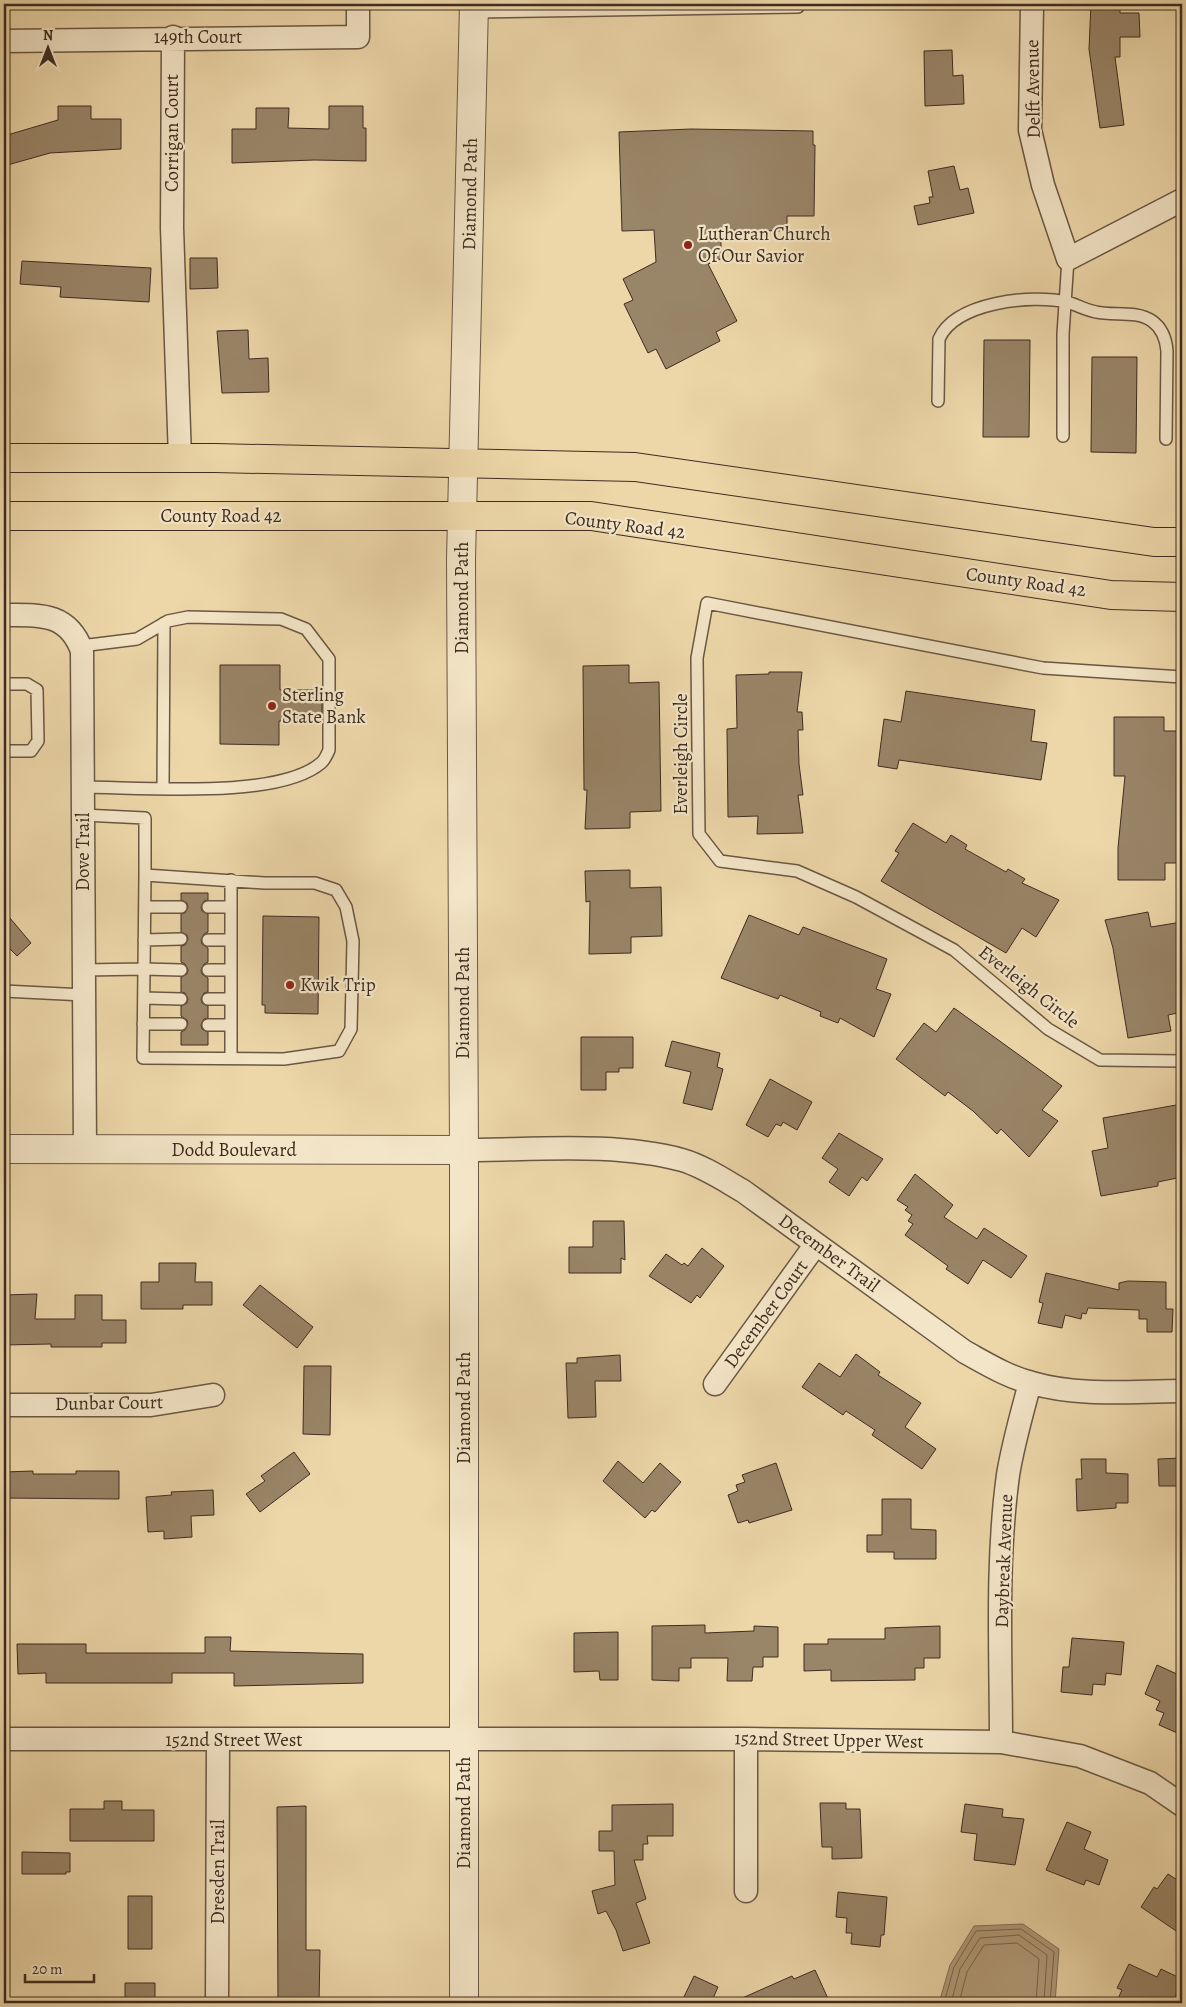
<svg xmlns="http://www.w3.org/2000/svg" width="1186" height="2007" viewBox="0 0 1186 2007" font-family="Alegreya,serif">
<rect width="100%" height="100%" fill="#edd7a9"/>
<filter id="stains"><feTurbulence type="fractalNoise" baseFrequency=".004" numOctaves="4"/><feColorMatrix values="0 0 0 0 .2 0 0 0 0 .09 0 0 0 0 .02 0 0 0 .5 -.17"/></filter>
<radialGradient id="worn" r=".72"><stop offset=".6" stop-color="#630" stop-opacity="0"/><stop offset="1" stop-color="#630" stop-opacity=".3"/></radialGradient>
<path fill="#b29d7b" stroke="#847057" d="M1023 1924 1059 1949 1055 2003H939L950 1965 974 1926Z"/>
<g fill="none" stroke-linecap="round" stroke-linejoin="round">
<path stroke="#78644e" stroke-width="1" d="M944 2003 954 1967 976 1931 1021 1929 1054 1952 1050 2003
M951 2003 960 1969 980 1938 1019 1935 1047 1955 1044 2003
M959 2003 967 1972 984 1945 1017 1943 1039 1959 1036 2003"/>
</g>
<path fill="#998568" stroke="#3e2c21" d="M1091 4H1120V13H1139L1140 37H1120V57H1115L1124 125 1100 128 1089 49Z
M952 50 953 76 963 75 964 104 925 106 924 51Z
M58 106H91V119H121V149L50 153 4 166V136L58 120Z
M329 106H363V128H366V161L314 160 232 163V129H256V108H289L288 128 329 129Z
M691 129 813 131V145H815L814 216H787V231L721 230V259L708 264 737 321 716 332 720 341 666 369 656 349 648 353 624 304 633 300 623 279 656 262 654 230 622 231 619 132Z
M954 166 960 190 968 188 974 213 918 225 914 206 930 203 929 197H933L928 171Z
M190 258H217L218 288 190 289Z
M22 261 151 268 149 302 60 297 61 287 20 284Z
M248 330 249 359 268 358 269 392 222 393 217 331Z
M984 340H1030L1029 437H983Z
M1092 357H1137L1136 453 1091 452Z
M220 665H280V690H322V721H279V745L220 744Z
M629 665V683L659 682 661 811 630 812V828L585 829 587 790H584L583 666Z
M769 672H802L797 712H802L803 730H798L799 764 803 795H798L803 833 757 834 758 816 728 817 727 729 737 728 736 675 769 674Z
M906 691 1035 710 1031 741 1047 743 1041 780 899 760 897 769 878 766 884 719 901 722Z
M1114 717H1164V731H1182V863H1165V880H1118V848L1125 776H1114Z
M913 823 946 843 951 835 967 845 965 849 1006 872 1008 869 1025 879 1022 883 1059 900 1036 937 1022 928 1006 953 881 881 899 853 895 851Z
M630 870V888L661 887 662 936 631 937V953L589 954 590 901 586 902 585 871Z
M181 893H208V900L204 901 201 907 202 911 208 914V932L204 934 201 940 202 944 208 948V962L204 964 201 970 202 974 208 978V992L204 993 201 999 202 1003 208 1006V1018L204 1019 201 1025 202 1029 208 1032V1045H181V1032L185 1030 188 1024 187 1020 181 1016V1006L187 1003 188 999 185 993 181 992V977L187 974 188 970 185 964 181 962V946L185 945 188 939 187 935 181 932V914L185 913 188 907 187 903 181 900Z
M4 911 31 943 17 956 4 943Z
M1148 912 1151 927 1182 922V1012L1168 1015 1171 1031 1128 1038 1113 948 1105 920Z
M749 915 799 935 803 927 887 959 876 989 891 994 874 1037 840 1018 838 1023 820 1016 821 1012 780 995 778 999 721 978Z
M263 916 319 917 318 1014 265 1013V1005H262Z
M954 1008 1062 1086 1042 1110 1058 1121 1029 1157 1001 1129 997 1134 973 1111 948 1092 945 1096 896 1059 924 1023 936 1032Z
M581 1037H633V1068H619V1072H606V1090H581Z
M672 1041 720 1053 717 1067 723 1069 712 1110 683 1103 691 1072 665 1066Z
M770 1079 812 1102 797 1130 783 1122 781 1126 776 1124 768 1137 746 1125Z
M1182 1104V1177L1158 1182V1186L1101 1196 1092 1151 1108 1148 1103 1118Z
M839 1133 883 1159 867 1181 862 1177 849 1196 829 1182 838 1169 822 1158Z
M915 1174 953 1205 944 1217 977 1239 984 1228 1027 1256 1011 1278 983 1260 968 1284 946 1269 948 1266 905 1235 913 1224 908 1221 912 1215 905 1210 908 1207 897 1200Z
M593 1221H624L625 1260 621 1258V1273H569V1247H593Z
M702 1248 724 1266 700 1298 697 1295 691 1303 649 1276 666 1254 682 1265 684 1263 688 1266Z
M159 1263H196L195 1282H212V1305H183V1309H141V1282H159Z
M1046 1273 1119 1290V1283L1128 1281 1166 1282V1309H1173L1172 1332H1147V1319H1139V1310L1088 1308 1086 1314 1082 1313 1081 1319 1065 1315 1062 1328 1038 1323 1043 1303 1039 1302Z
M260 1285 313 1327 297 1348 243 1305Z
M37 1294 35 1319H75V1295H102V1320H126V1343H102V1347H51V1344L4 1345V1295Z
M856 1354 880 1372 878 1375 921 1403 905 1427 936 1449 922 1469 872 1435 875 1430 846 1411 843 1415 802 1387 819 1363 840 1377Z
M620 1355 621 1381H595L596 1417 568 1418 566 1363H577V1358Z
M304 1366H331L330 1435 303 1434Z
M294 1452 310 1474 260 1512 246 1494 265 1481 261 1476Z
M1182 1458V1486H1159L1158 1459Z
M1081 1459H1106V1473L1128 1474V1503H1116V1508L1077 1511 1076 1479H1082Z
M618 1461 643 1483 660 1463 681 1482 655 1512 652 1510 645 1518 603 1481Z
M776 1463 792 1510 749 1523 748 1520 738 1523 728 1495 738 1491 736 1485 745 1482 742 1475Z
M33 1471V1474H76V1471H119V1499L4 1498V1472Z
M213 1490 214 1515 191 1516 192 1537 164 1539V1531L148 1532 146 1497 172 1495 171 1492Z
M882 1499H911V1529L936 1530V1559H894V1552H867V1535H882Z
M705 1625V1633L754 1631V1626L778 1627V1657H763V1667H753L752 1681H727L728 1658H691V1668H679V1681L652 1680V1626Z
M940 1626V1658H924V1668H915V1680L831 1681V1670L804 1671V1644H828V1639H885V1628Z
M618 1632V1680H600L599 1671 574 1672V1633Z
M205 1637H231L230 1651 363 1654V1683L234 1686V1673H172V1683H46V1673L18 1674 17 1644H86V1653H205Z
M1072 1638 1124 1642 1121 1675 1106 1673 1105 1685 1093 1684 1092 1695 1061 1692 1063 1667H1069Z
M1157 1665 1179 1675 1182 1669V1735L1159 1725 1164 1713 1156 1710 1160 1701 1145 1694Z
M104 1801H122V1810H154V1841H70V1809H104Z
M820 1803H846V1809H860L862 1858 832 1859V1847H822Z
M673 1804V1836H647L648 1844H643V1860H634L646 1899 636 1903 650 1943 623 1951 616 1930 606 1911 598 1914 592 1891 615 1885 614 1851H599V1831H612V1805Z
M965 1804 1003 1809 1002 1817 1024 1819 1015 1865 974 1860 977 1834 961 1832Z
M306 1806V1950H320L319 2003H278L277 1807Z
M1067 1822 1091 1832 1084 1849 1108 1860 1099 1885 1086 1880 1084 1885 1046 1870Z
M22 1852 70 1853V1872H66V1874H22Z
M1168 1874 1182 1883V1935L1141 1907 1154 1887 1157 1889Z
M838 1892 887 1897 884 1935H881L880 1947 851 1944 852 1933H846L847 1918 836 1917Z
M128 1896H152V1949H128Z
M1129 1964 1157 1977 1161 1969 1182 1979 1173 2003H1116L1122 1990 1117 1988Z
M815 1970 830 2003H731L792 1976 794 1979Z
M694 1976 718 1987 711 2003H681Z
M125 1983H155V2003H125Z"/>
<g fill="none" stroke-linecap="round" stroke-linejoin="round">
<g stroke="#6a5743" stroke-width="14">
<path id="service" d="M474 12 798 7V4
M938 401 939 339C955 302 1032 294 1067 302 1077 305 1086 310 1096 312 1113 316 1137 310 1152 321 1162 328 1166 339 1167 351L1166 439
M1063 436V334L1068 259
M81 646 137 639 168 621 188 617 281 619 306 629 329 659V750C327 754 325 760 321 763 278 800 140 787 83 787
M1182 677 1043 668 707 603 697 658 699 834 720 861 797 871 856 897 954 950 1048 1029 1100 1060 1182 1061
M4 684H27L37 690 38 741 31 751H4
M163 788 164 623
M83 815 145 818V875L264 883H315L336 890 346 907 353 941 351 1029 339 1051 284 1059 143 1058 144 969 84 970
M145 875 144 969 181 970
M231 880V1058
M145 907H181
M208 907H230
M144 940 181 939
M208 940H230
M208 970H230
M4 991 84 995
M144 998 181 999
M208 999H231
M143 1024H181
M208 1025H231"/>
</g>
<g stroke="#6a5743" stroke-width="25">
<path id="minor" d="M1032 4 1030 130 1043 185 1068 259 1182 200
M173 37 172 228 180 458
M4 41 358 37V4
M4 615C39 615 68 612 82 651L85 1149
M464 1150C533 1150 615 1142 682 1160 703 1166 724 1180 743 1191L965 1352C987 1364 1008 1377 1032 1383 1080 1397 1133 1391 1182 1391
M715 1384 816 1244
M4 1405H151L213 1395
M4 1739H746L1001 1742 1080 1756 1150 1783 1182 1805
M746 1739V1891
M1001 1742C1001 1654 996 1563 1008 1475 1013 1444 1022 1413 1030 1383
M217 2003 218 1740"/>
</g>
<g stroke="#6a5743" stroke-width="30">
<path id="tertiary" d="M4 1149 464 1150
M464 2003V1150L461 560 474 4"/>
</g>
<g stroke="#3e2c21" stroke-width="30">
<path id="trunk" d="M4 458H214L635 467 1154 542H1182
M4 516H591L1111 595 1182 597"/>
</g>
<use href="#service" stroke="#f3e5c7" stroke-width="11"/>
<use href="#minor" stroke="#f3e5c7" stroke-width="22"/>
<use href="#tertiary" stroke="#f3e5c7" stroke-width="28"/>
<use href="#trunk" stroke="#edd7a9" stroke-width="28"/>
</g>
<g fill="#8f2418" stroke="#f3e5c7" stroke-width="2">
<circle cx="688" cy="245" r="5"/>
<circle cx="272" cy="706" r="5"/>
<circle cx="290" cy="985" r="5"/>
</g>
<g text-anchor="middle" dominant-baseline="central" stroke-width="4.5" stroke-linejoin="round" paint-order="stroke">
<g font-size="19" fill="#3e2c21" stroke="#f3e5c7">
<text x="198" y="37">149th Court</text>
<text transform="translate(1033 89) rotate(-91)">Delft Avenue</text>
<text transform="translate(172 133) rotate(-90)">Corrigan Court</text>
<text transform="translate(470 194) rotate(-89)">Diamond Path</text>
<text x="221" y="516">County Road 42</text>
<text transform="translate(625 525) rotate(7)">County Road 42</text>
<text transform="translate(1026 582) rotate(8)">County Road 42</text>
<text transform="translate(462 598) rotate(-90)">Diamond Path</text>
<text transform="translate(681 754) rotate(-90)">Everleigh Circle</text>
<text transform="translate(83 852) rotate(-90)">Dove Trail</text>
<text transform="translate(1029 987) rotate(38)">Everleigh Circle</text>
<text transform="translate(463 1003) rotate(-90)">Diamond Path</text>
<text x="234" y="1150">Dodd Boulevard</text>
<text transform="translate(829 1253) rotate(36)">December Trail</text>
<text transform="translate(766 1314) rotate(-54)">December Court</text>
<text transform="translate(109 1403) rotate(-1)">Dunbar Court</text>
<text transform="translate(464 1408) rotate(-90)">Diamond Path</text>
<text transform="translate(1004 1561) rotate(-88)">Daybreak Avenue</text>
<text x="234" y="1740">152nd Street West</text>
<text transform="translate(829 1740) rotate(1)">152nd Street Upper West</text>
<text transform="translate(464 1813) rotate(-90)">Diamond Path</text>
<text transform="translate(218 1872) rotate(-90)">Dresden Trail</text>
</g>
<g font-size="19" fill="#3e2c21" stroke="#f3e5c7" text-anchor="start">
<text x="698" y="234">Lutheran Church<tspan x="698" dy="22">Of Our Savior</tspan></text>
<text x="282" y="695">Sterling<tspan x="282" dy="22">State Bank</tspan></text>
<text x="300" y="985">Kwik Trip</text>
</g>
</g>
<rect width="1186" height="2007" fill="none" stroke="#edd7a9" stroke-width="20"/>
<rect x="5" y="5" width="1176" height="1997" fill="none" stroke="#3e2c21" stroke-width="2.5"/>
<rect x="10" y="10" width="1166" height="1987" fill="none" stroke="#3e2c21"/>
<g transform="translate(48 48)" stroke="#f3e5c7" stroke-width="4" paint-order="stroke">
<path d="M0-4L9 19L0 12L-9 19Z" fill="#3e2c21"/>
<text y="-8" font-size="14" font-weight="bold" text-anchor="middle" fill="#3e2c21">N</text>
</g>
<path d="M25 1974v8h69v-8" fill="none" stroke="#3e2c21" stroke-width="2.5"/>
<text x="32" y="1974" font-size="15" fill="#3e2c21" stroke="#f3e5c7" stroke-width="4" paint-order="stroke">20 m</text>
<rect width="100%" height="100%" filter="url(#stains)"/>
<rect width="100%" height="100%" fill="url(#worn)"/>
</svg>
